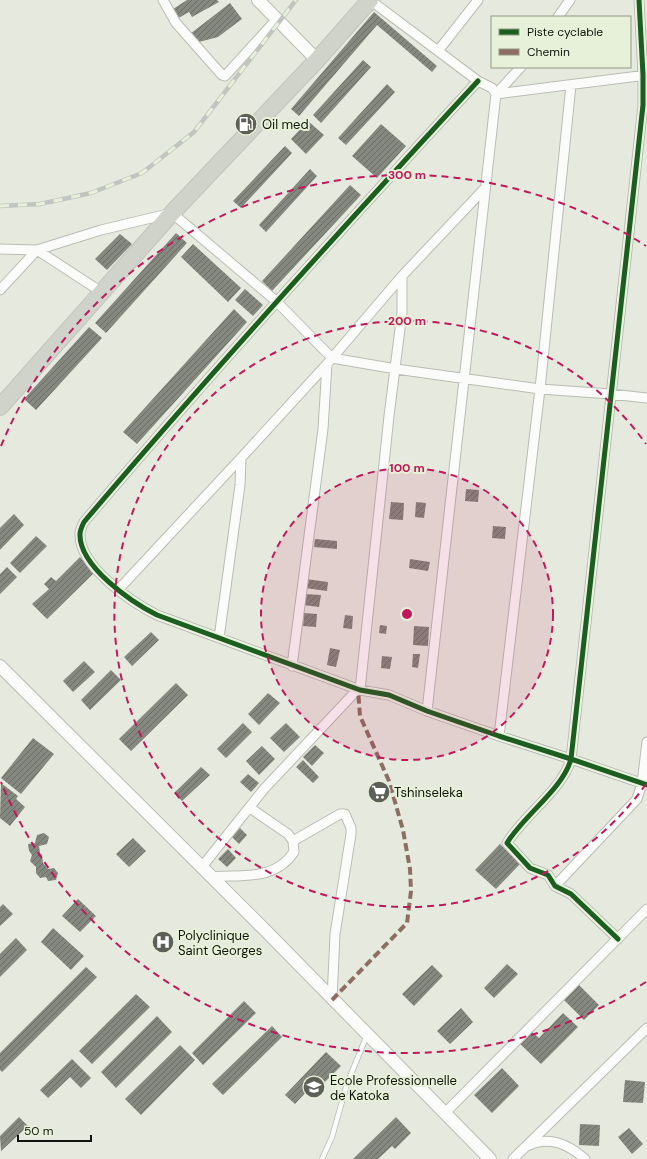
<svg xmlns="http://www.w3.org/2000/svg" width="647" height="1159" viewBox="0 0 647 1159" font-family="'DM Sans',sans-serif">
<defs>
<pattern id="building-hatch" width="6" height="6" patternUnits="userSpaceOnUse"><rect width="6" height="6" fill="#85887e"/><path d="M-1 1l2-2M0 6l6-6M5 7l2-2" fill="none" stroke="#6b6e66"/></pattern>
</defs>
<rect width="100%" height="100%" fill="#e6eade"/>
<path fill="url(#building-hatch)" d="M187 0H217L219 2 192 17 189 12 175 20 170 11Z
M230 3 242 19 218 37 195 43 190 34Z
M374 12 437 66 432 72 377 25 299 116 291 109Z
M363 60 371 67 321 123 313 115Z
M387 84 395 92 346 145 338 138Z
M308 121 324 135 306 154 291 139Z
M381 124 406 146 377 178 352 156Z
M285 146 292 153 241 208 233 201Z
M310 169 317 176 266 232 259 225Z
M350 185 361 195 272 291 262 281Z
M176 233 187 243 106 333 95 323Z
M120 234 132 244 107 270 95 259Z
M193 244 241 288 228 302 181 257Z
M245 289 263 305 253 316 235 300Z
M234 309 247 322 137 444 123 432Z
M89 327 102 338 36 410 24 399Z
M466 489 479 490 478 502 465 501Z
M391 502 404 503 403 520 389 519Z
M416 502 426 503 424 518 415 517Z
M14 514 24 525 0 550V528Z
M493 526 506 527 505 539 492 538Z
M36 536 47 546 20 573 10 563Z
M315 539 337 541V549L314 547Z
M80 557 95 572 47 619 32 604 49 589 44 584 51 577 56 581Z
M410 559 430 562 428 571 409 568Z
M7 567 17 577 0 594V574Z
M306 579 328 582 327 591 305 588Z
M304 594 321 595 319 607 303 605Z
M304 613 317 614 316 627 303 626Z
M345 615 353 616 352 629 343 628Z
M380 625 387 626 386 634 379 633Z
M414 626 429 627 428 646 413 645Z
M151 632 159 640 132 666 124 657Z
M330 648 340 650 336 667 327 665Z
M413 654H420L418 668 412 667Z
M382 656 392 657 390 669 381 668Z
M84 661 95 672 73 692 63 681Z
M111 670 121 680 90 710 81 700Z
M176 683 188 695 131 751 119 739Z
M268 693 280 703 259 725 248 714Z
M243 723 252 732 226 758 217 749Z
M286 723 300 737 284 752 270 738Z
M33 738 54 754 21 794 1 778Z
M315 745 324 753 312 766 303 757Z
M262 746 275 759 259 775 246 761Z
M303 760 319 777 313 783 296 767Z
M201 767 210 775 182 801 174 793Z
M248 774 259 783 251 792 240 782Z
M1 783 18 796 16 799 25 807 10 826 0 818Z
M240 828 247 835 239 844 232 837Z
M44 833 49 837 47 844 39 846 40 853 42 855 43 863 48 869 54 868 58 873 56 880 48 881 46 877 40 878 36 873V867L30 861 32 855 29 851 28 844 35 843 37 835Z
M133 838 146 851 129 867 116 854Z
M500 844 520 864 496 889 475 870Z
M228 849 236 858 227 867 218 859Z
M78 899 96 916 80 932 62 916Z
M3 904 13 914 0 926V907Z
M53 928 84 956 71 970 41 942Z
M16 938 27 950 0 977V954Z
M507 964 518 974 494 998 484 988Z
M432 965 443 976 414 1006 402 994Z
M86 967 97 977 2 1072 0 1070V1053Z
M579 985 599 1005 584 1020 564 1000Z
M136 994 150 1007 92 1064 79 1051Z
M244 1001 256 1013 203 1065 192 1053Z
M461 1008 473 1022 450 1044 437 1031Z
M563 1013 578 1027 541 1064 518 1042 530 1030 539 1038Z
M157 1016 172 1032 116 1088 101 1072Z
M272 1026 282 1037 223 1095 212 1084Z
M180 1045 195 1060 141 1115 125 1099Z
M326 1052 341 1066 325 1082 320 1077 295 1104 285 1095Z
M72 1059 91 1078 81 1088 70 1077 48 1098 40 1090Z
M502 1068 519 1086 492 1113 474 1095Z
M625 1080 645 1082 643 1103 623 1102Z
M19 1117 28 1126 1 1151 0 1136Z
M396 1117 411 1133 395 1149 392 1146 378 1159H353Z
M580 1124 600 1125 599 1146 579 1145Z
M629 1128 643 1144 632 1154 618 1137Z"/>
<g fill="none" stroke-linecap="round" stroke-linejoin="round">
<g stroke="#b9bcb3" stroke-width="6">
<path id="lane" d="M322 1159 332 1137 347 1084 367 1035"/>
</g>
<g stroke="#b9bcb3" stroke-width="11">
<path id="street" d="M163 0 176 23 222 75 225 76 276 20
M370 0 478 81 492 88 496 94
M558 17 570 0
M438 51 478 0
M478 81C344 226 211 372 84 522 82 526 80 530 80 534 79 566 131 602 157 615L360 690 389 695 427 711 499 736 571 759 647 785
M496 94 647 75
M0 249 37 250 101 230 172 213 276 301 332 358 396 369 540 389 611 394 647 398
M0 290 37 250 103 293
M118 590 241 458 327 364 402 276 485 188
M219 638 240 485 241 458
M292 666 323 429 327 364
M360 690 389 416 402 313V276
M427 711 496 94 521 67
M499 736 540 389 571 85
M293 841 340 814H345L351 828V834L335 934 332 1000
M201 868 264 789 358 689
M210 877C240 874 274 882 294 852L293 841 288 834 250 808
M555 886 637 799 642 783 647 742
M618 939 571 894 555 886 548 875 530 868 507 843C524 815 563 789 571 759L643 105V75L639 0
M445 1113 647 909
M527 1146C549 1135 568 1144 585 1159
M513 1159 647 1028"/>
</g>
<g stroke="#b9bcb3" stroke-width="14">
<path id="secondary" d="M258 0 317 60
M0 666 264 929 490 1159"/>
</g>
<g stroke="#c2c4be" stroke-width="18">
<path id="highway" d="M0 407 172 213 317 60 370 0"/>
</g>
<use href="#lane" stroke="#fbfcfa" stroke-width="4.5"/>
<use href="#street" stroke="#fbfcfa" stroke-width="9"/>
<use href="#secondary" stroke="#fbfcfa" stroke-width="12"/>
<use href="#highway" stroke="#d0d3c9" stroke-width="16"/>
<g stroke="#c2c4c0" stroke-width="4.5">
<path id="rail" d="M0 206 40 204 91 193 142 173 194 132 296 0"/>
</g>
<use href="#rail" stroke="#e7f0d8" stroke-width="3" stroke-dasharray="9" stroke-linecap="butt"/>
<path stroke="#8d6e63" stroke-width="4" stroke-dasharray="8 4" stroke-linecap="butt" d="M332 1000 407 923 411 891 410 869 403 830 389 781 360 716 358 689"/>
<g stroke="#e7f0d8" stroke-width="8">
<path id="cycleway" d="M478 81C344 226 211 372 84 522 82 526 80 530 80 534 79 566 131 602 157 615L360 690 389 695 427 711 499 736 571 759 647 785
M618 939 571 894 555 886 548 875 530 868 507 843C524 815 563 789 571 759L643 105V75L639 0"/>
</g>
<use href="#cycleway" stroke="#1b5e20" stroke-width="5"/>
</g>
<circle cx="407" cy="614" r="146" fill="#c2185b" fill-opacity=".12"/>
<g fill="none" stroke="#c2185b" stroke-width="2" stroke-dasharray="7 5">
<circle cx="407" cy="614" r="146"/>
<path d="M646 784A293 293 0 1 1 646 444"/>
<path d="M646 982A439 439 0 0 1 1 782M1 446A439 439 0 0 1 646 246"/>
</g>
<defs>
<g id="fuel-disc" transform="scale(1.15)"><circle r="9.5" fill="#5c6056" stroke="#e7f0d8"/><path d="M-5.5-6h7V0h2V4h1.3V-2.5L3-4.5l.8-.8L6-3V5H2.5V1h-1V6h-7ZM-4.2-4.7v3.2H.2V-4.7Z" fill="#fff"/></g>
<g id="supermarket-disc" transform="scale(1.15)"><circle r="9.5" fill="#5c6056" stroke="#e7f0d8"/><path d="M-6-5.5h2.5l.6 2H6L4.5 2H-2.5L-4.4-4H-6ZM-1.5 3.2a1.3 1.3 0 1 0 .1 0ZM3 3.2a1.3 1.3 0 1 0 .1 0Z" fill="#fff"/></g>
<g id="hospital-disc" transform="scale(1.15)"><circle r="9.5" fill="#5c6056" stroke="#e7f0d8"/><path d="M-5-5h3v3.5h4V-5h3V5h-3V1.5h-4V5h-3Z" fill="#fff"/></g>
<g id="school-disc" transform="scale(1.15)"><circle r="9.5" fill="#5c6056" stroke="#e7f0d8"/><path d="M0-5L7-2L0 1L-7-2ZM-4 1L0 2.5L4 1V4Q0 6-4 4Z" fill="#fff"/></g>
</defs>
<g fill-rule="evenodd">
<use href="#fuel-disc" x="246" y="124"/>
<use href="#supermarket-disc" x="379" y="792"/>
<use href="#hospital-disc" x="163" y="942"/>
<use href="#school-disc" x="314" y="1087"/>
</g>
<g text-anchor="middle" dominant-baseline="central" stroke-width="4" stroke-linejoin="round" paint-order="stroke">
<g font-size="13" fill="#12150d" stroke="#e7f0d8" text-anchor="start">
<text x="262" y="124">Oil med</text>
<text x="394" y="792">Tshinseleka</text>
<text x="178" y="935">Polyclinique<tspan x="178" dy="15">Saint Georges</tspan></text>
<text x="330" y="1080">Ecole Professionnelle<tspan x="330" dy="15">de Katoka</tspan></text>
</g>
</g>
<circle cx="407" cy="614" r="6" fill="#c2185b" stroke="#e7f0d8" stroke-width="2"/>
<g font-size="12" text-anchor="middle" font-weight="bold" fill="#c2185b" stroke="#e7f0d8" stroke-width="4" stroke-linejoin="round" paint-order="stroke">
<text x="407" y="179">300 m</text>
<text x="407" y="325">200 m</text>
<text x="407" y="472">100 m</text>
</g>
<rect x="491" y="16" width="140" height="52" fill="#e7f0d8" stroke="#929887"/>
<rect x="499" y="29" width="20" height="6" fill="#1b5e20" stroke="#929887"/>
<text x="527" y="36" font-size="12" fill="#12150d">Piste cyclable</text>
<rect x="499" y="49" width="20" height="6" fill="#8d6e63" stroke="#929887"/>
<text x="527" y="56" font-size="12" fill="#12150d">Chemin</text>
<path d="M18 1135v6h73v-6" fill="none" stroke="#12150d" stroke-width="2"/>
<text x="24" y="1135" font-size="12" fill="#12150d" stroke="#e7f0d8" stroke-width="3" paint-order="stroke">50 m</text>
</svg>
